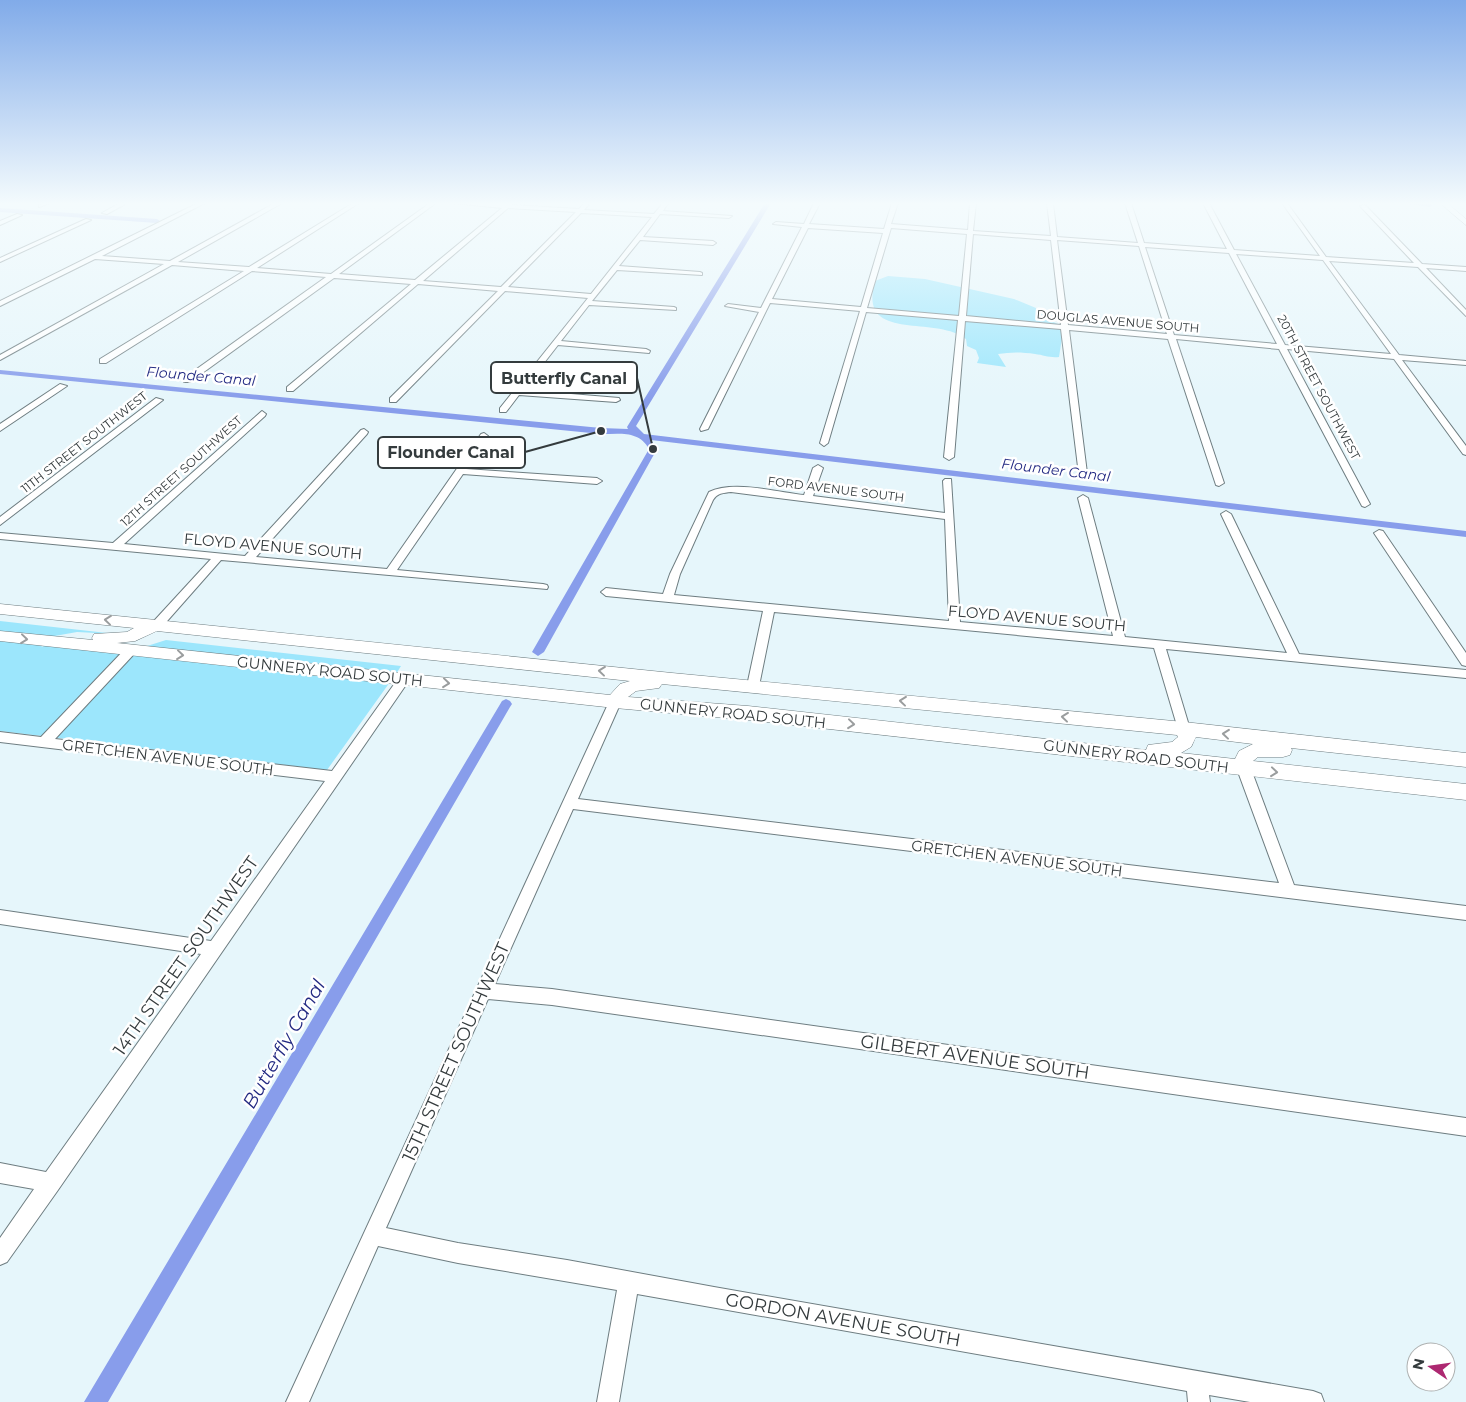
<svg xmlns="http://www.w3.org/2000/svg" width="1466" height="1402" viewBox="0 0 1466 1402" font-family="Montserrat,sans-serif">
<rect width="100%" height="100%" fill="#e6f6fb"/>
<path fill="#9ce6fc" d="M888 276 925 279 1014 299 1036 308 1049 320 1060 325 1062 338 1059 357C1049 358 1044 355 1035 354 1022 352 1010 352 998 354L1006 367 977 363 979 358 976 350 967 346 966 339C935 314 857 344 875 281Z
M0 621 116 634 77 632 49 637 0 632Z
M0 640 41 645 42 647 46 645 390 682 327 770 0 731Z
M166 640 401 666 396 674 144 647Z"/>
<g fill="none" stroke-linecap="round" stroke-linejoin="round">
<path fill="#889deb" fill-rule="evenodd" d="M765 203H771L636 426 644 434 1466 531V537L651 440 657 449 544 652 538 656 532 652 649 449C639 430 619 434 601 434L0 374V370L601 428 628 429 627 427Z
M1403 203H1429L1433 205 1430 207Z
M0 208 157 219 160 221 157 223 0 212Z
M506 699 510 701 512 704 510 707 108 1402H84L502 701Z"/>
<g stroke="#6e7d81" stroke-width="2">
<path id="minor" d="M43 203H50L39 207V205Z
M120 203H127L107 214 102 213Z
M198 203H205L102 256 170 261 275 203H282L178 262 249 267 353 203H359L257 268 331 274 430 203H436L339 274 415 280 502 208 453 203H513L512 205 579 209 585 203H590L584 210 654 214 663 203H668L663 211 732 216 729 218 660 214 643 237 713 241 716 243 713 245 640 240 619 266 700 272 702 273V275L617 270 592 301 674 307 676 308V310L589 305 561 341 646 349 650 351 649 353 558 345 523 390 619 398 620 400 616 402 519 395 506 412H500V408L588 298 505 291 396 402H390V398L498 291 418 284 293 391H287V387L411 284 334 278 190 382H184V378L326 277 252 271 106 363H100V359L244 271 172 265 0 360V355L164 264 95 259 2 305 0 306V301ZM508 208 576 212 501 287 423 281ZM581 213 652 217 591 294 508 287Z
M814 203H820L809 224 884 229 892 203H898L891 224 968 230 970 203H976L973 231 1051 236 1047 203H1053L1057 237 1138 243 1125 203H1131L1144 243 1227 249 1203 203H1209L1234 250 1320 256 1282 203H1287L1326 257 1414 263 1360 206 1365 205 1422 264 1466 267V271L1426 268 1466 310V316L1418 267 1329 261 1399 355 1466 361V365L1402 360 1466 446V455L1463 454 1394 359 1287 349 1370 504 1365 507 1362 506 1279 349 1176 339 1224 483 1219 486 1216 485 1168 339 1069 330 1087 473 1082 476 1079 475 1061 329 965 321 954 457 949 460 944 457 958 320 866 312 828 443 824 446 820 443 860 311 770 303 708 429 701 431 700 429 759 312 725 306 728 304 761 308 802 227 773 224 776 222 804 224ZM808 228 883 233 861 307 772 299ZM891 228 967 234 959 316 867 308ZM973 234 1051 240 1061 325 966 316ZM1057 240 1139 246 1167 334 1068 325ZM1145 247 1229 253 1277 344 1174 335ZM1236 254 1323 260 1391 354 1285 345Z
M17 214 22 215 0 225V221Z
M86 219 91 220 0 262V258Z
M60 384 67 386 0 431V424Z
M156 398 163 400 0 525V517Z
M262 411 266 414 265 416 124 544 245 556 361 430 364 429 368 432 367 434 256 557 387 569 481 434 484 433 488 436 466 469 597 478 602 481 597 484 463 474 397 570 543 584 547 585 548 587 547 589 221 560 161 628 157 629 151 625 153 622 211 559 0 539V533L113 543Z
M818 465 823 468 813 496 945 513 943 481 945 479H951L960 622 1113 636 1078 498 1083 495 1088 498 1125 637 1287 653 1221 514 1226 511 1231 514 1299 654 1466 670V678L1166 649 1190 729 1189 732H1179L1178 729 1154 648 774 612 759 686 753 690 747 686 763 611 606 596 601 592 606 588 663 594 670 574 709 492C733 480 777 492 804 495L813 468ZM731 492 945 519 949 621 674 595 680 574 713 500C717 493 723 493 731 492Z
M1379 530 1383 531 1466 653V666L1462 665 1374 533Z
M131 646 137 650 135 653 55 739 332 771 400 676 404 675 410 679 58 1190 7 1262 0 1265V1238L34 1189 0 1183V1163L46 1172 201 954 0 924V910L211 941 325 781 0 742V732L41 737 127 647Z
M615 697 619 699 621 702 578 799 1279 883 1237 769 1239 765 1244 764 1249 765 1251 769 1294 885 1466 906V920L573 809 495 984 552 989 1466 1118V1136L552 1005 488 999 386 1228 458 1243 567 1260 714 1287 1313 1391 1321 1394 1324 1402H1250L1209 1395 1210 1402H1188L1187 1391 637 1294 619 1402H597L617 1290 458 1263 378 1246 309 1402H286L609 702 611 699Z"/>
</g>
<g stroke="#6e7d81" stroke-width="1">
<path id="tertiary" d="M1440 203H1447L1466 219V225Z"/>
</g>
<g stroke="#6e7d81" stroke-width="1">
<path id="secondary" d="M0 604 672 673 1184 722 1466 753V767L1291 748 1292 750 1290 755 1283 757H1258L1253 761 1466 784V800L748 720 615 708 0 641V631L93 640 92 638 94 634 127 632 134 628 0 614ZM157 631 630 681 620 684 610 695 117 643 135 641ZM662 684 1177 735 1178 737 1172 742 1148 745 1146 750 748 706 628 697 636 691 659 688ZM1196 737 1253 744 1239 751 1235 759 1181 753 1191 747Z"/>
</g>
<use href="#minor" fill="#fff" fill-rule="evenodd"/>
<use href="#tertiary" fill="#fff" fill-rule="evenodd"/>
<use href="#secondary" fill="#fff" fill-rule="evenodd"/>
</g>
<defs><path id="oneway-chevron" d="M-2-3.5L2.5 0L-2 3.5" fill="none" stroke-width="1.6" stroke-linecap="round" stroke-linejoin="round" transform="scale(1.25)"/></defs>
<g stroke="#9a9d9e">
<use href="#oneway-chevron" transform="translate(108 620) rotate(-174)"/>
<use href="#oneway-chevron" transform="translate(24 639) rotate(6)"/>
<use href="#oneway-chevron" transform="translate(180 655) rotate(6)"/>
<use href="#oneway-chevron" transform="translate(602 671) rotate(-174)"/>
<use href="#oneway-chevron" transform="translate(446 683) rotate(6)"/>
<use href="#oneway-chevron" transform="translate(903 701) rotate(-174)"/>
<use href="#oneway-chevron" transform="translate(1065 717) rotate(-174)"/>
<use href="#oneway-chevron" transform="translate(851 724) rotate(6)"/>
<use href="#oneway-chevron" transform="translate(1226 734) rotate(-174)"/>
<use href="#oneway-chevron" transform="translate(1274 772) rotate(6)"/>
</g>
<linearGradient id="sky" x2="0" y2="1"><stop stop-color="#81abe9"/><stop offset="0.51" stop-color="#f4fbfd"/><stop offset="1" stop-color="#f4fbfd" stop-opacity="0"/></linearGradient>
<rect width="1466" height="400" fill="url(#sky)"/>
<g text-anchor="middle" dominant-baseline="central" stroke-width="5" stroke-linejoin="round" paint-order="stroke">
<g font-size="12" fill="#343b3d" stroke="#fff">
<text transform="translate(1118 321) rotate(5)">DOUGLAS AVENUE SOUTH</text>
<text transform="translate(1319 387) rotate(62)">20TH STREET SOUTHWEST</text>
<text transform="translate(84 442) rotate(-38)">11TH STREET SOUTHWEST</text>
<text transform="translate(181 471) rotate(-42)">12TH STREET SOUTHWEST</text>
<text transform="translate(836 489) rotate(7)">FORD AVENUE SOUTH</text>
</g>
<g font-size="14" font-style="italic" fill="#222982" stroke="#fff">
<text transform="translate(201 376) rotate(5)">Flounder Canal</text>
<text transform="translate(1056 470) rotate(7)">Flounder Canal</text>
</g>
<g font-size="15" fill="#343b3d" stroke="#fff">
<text transform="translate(273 546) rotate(5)">FLOYD AVENUE SOUTH</text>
<text transform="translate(1037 618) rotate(5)">FLOYD AVENUE SOUTH</text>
<text transform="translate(330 671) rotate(6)">GUNNERY ROAD SOUTH</text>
<text transform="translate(733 713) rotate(6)">GUNNERY ROAD SOUTH</text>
<text transform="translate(1136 756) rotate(7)">GUNNERY ROAD SOUTH</text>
<text transform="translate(168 757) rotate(7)">GRETCHEN AVENUE SOUTH</text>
<text transform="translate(1017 858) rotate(7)">GRETCHEN AVENUE SOUTH</text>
</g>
<g font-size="18" fill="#343b3d" stroke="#fff">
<text transform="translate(186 956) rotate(-55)">14TH STREET SOUTHWEST</text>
<text transform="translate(456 1052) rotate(-66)">15TH STREET SOUTHWEST</text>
<text transform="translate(975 1057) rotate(8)">GILBERT AVENUE SOUTH</text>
<text transform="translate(843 1320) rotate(10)">GORDON AVENUE SOUTH</text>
</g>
<g font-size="19" font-style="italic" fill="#222982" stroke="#fff">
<text transform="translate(284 1044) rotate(-60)">Butterfly Canal</text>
</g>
</g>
<path fill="none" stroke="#343b3d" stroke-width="2" d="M653 449L637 378M601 431L525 452"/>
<g fill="#343b3d" stroke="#fff" stroke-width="2">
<circle cx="653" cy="449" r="5"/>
<circle cx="601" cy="431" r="5"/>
</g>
<g fill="#fff" stroke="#343b3d" stroke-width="2">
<rect x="491" y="362" width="146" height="31" rx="5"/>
<rect x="378" y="437" width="147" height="31" rx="5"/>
</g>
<g font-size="16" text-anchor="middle" font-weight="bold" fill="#343b3d">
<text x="564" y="384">Butterfly Canal</text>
<text x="451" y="458">Flounder Canal</text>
</g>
<g transform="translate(1431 1367) rotate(283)"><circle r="24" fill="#ffffff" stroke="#aeb1b1"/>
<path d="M0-4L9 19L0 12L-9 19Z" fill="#ad2871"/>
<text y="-8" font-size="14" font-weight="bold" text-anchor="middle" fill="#343b3d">N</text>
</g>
</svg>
